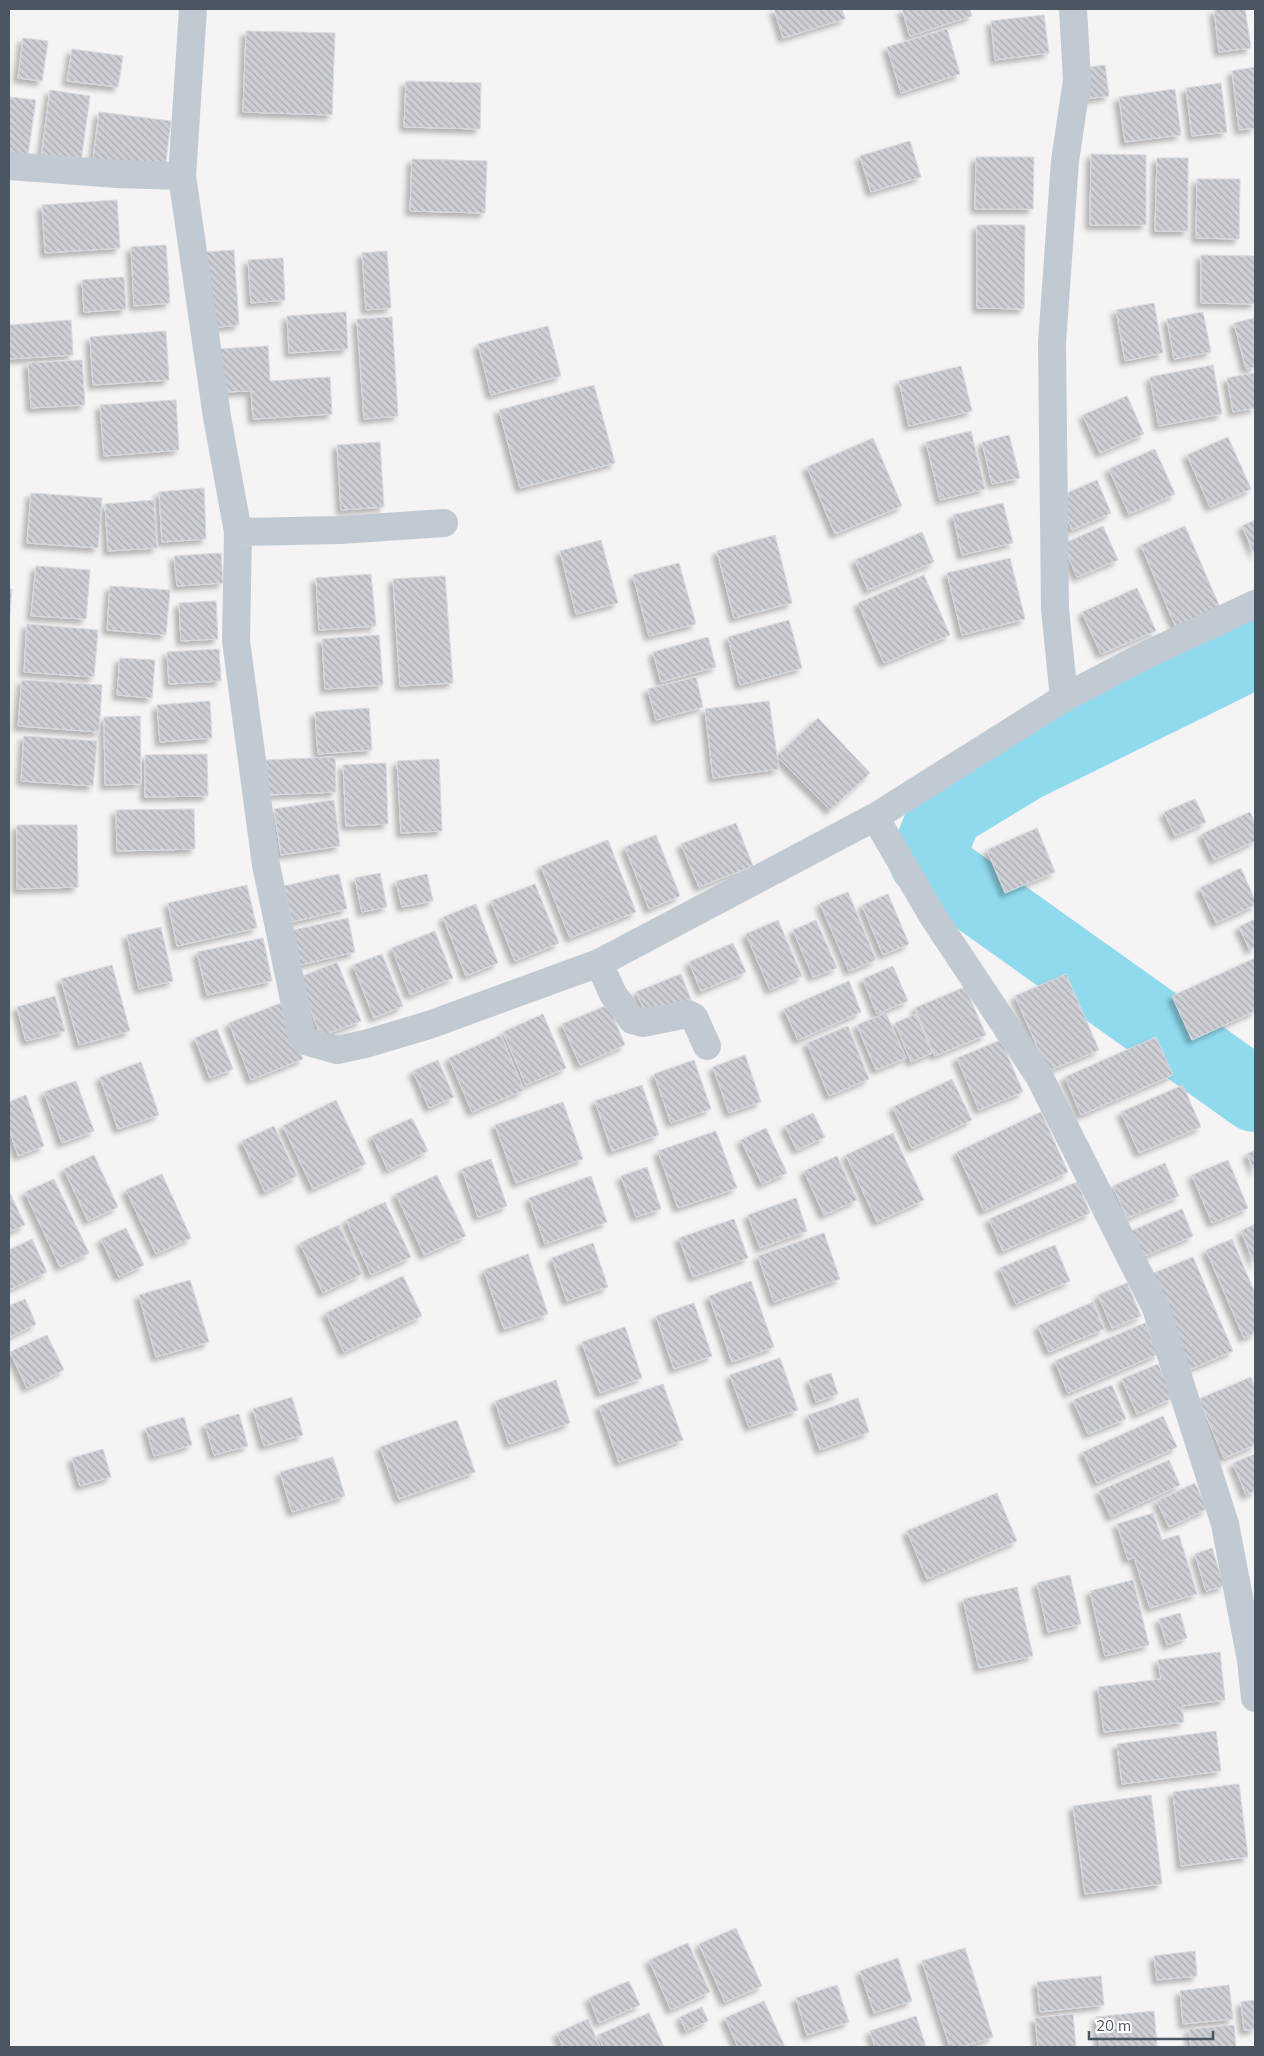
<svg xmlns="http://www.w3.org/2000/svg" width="1264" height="2056" viewBox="0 0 1264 2056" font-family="Mulish,sans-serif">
<defs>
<pattern id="building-back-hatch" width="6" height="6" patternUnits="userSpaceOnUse" patternTransform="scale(1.25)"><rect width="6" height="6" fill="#cdcfd5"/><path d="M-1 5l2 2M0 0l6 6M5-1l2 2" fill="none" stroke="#a8abb0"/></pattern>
<filter id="shadow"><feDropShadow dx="-4.5" dy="4.5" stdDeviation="2.5" flood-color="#0004"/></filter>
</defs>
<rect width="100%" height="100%" fill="#f5f3f3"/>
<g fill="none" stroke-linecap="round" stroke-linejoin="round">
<path stroke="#90daee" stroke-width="74" d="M1255 651 1025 764 946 812 926 861 1255 1095"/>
</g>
<path fill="url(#building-back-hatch)" stroke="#d7d9de" filter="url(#shadow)" d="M774 9H842L845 19 783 38Z
M902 9H970L972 16 910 36Z
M1225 9H1245L1251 48 1219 52 1214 10Z
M1044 15 1049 53 995 60 991 21Z
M947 29 960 74 901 93 887 47Z
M246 31 335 33 332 115 243 112Z
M23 38 48 41 42 81 18 78Z
M72 49 123 56 118 87 67 81Z
M1105 65 1109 96 1085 99 1081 68Z
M1255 67V128L1239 130 1232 71Z
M406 81 481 83 480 129 404 127Z
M1221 83 1227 132 1192 136 1186 88Z
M1175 89 1181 135 1125 142 1119 97Z
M50 90 90 96 81 162 41 158Z
M9 97 36 100 27 161 9 159Z
M99 112 171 121 165 169 93 160Z
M910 141 921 177 871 192 860 156Z
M1091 154 1146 155V225H1090Z
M976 157H1034L1033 209H975Z
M1157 158H1188V231H1155Z
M412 159 487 161 485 213 410 211Z
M1197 179H1240L1239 239 1196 238Z
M117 200 120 248 45 253 42 205Z
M977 225H1025L1024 309 977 308Z
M166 245 170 303 134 306 131 247Z
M234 250 239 325 210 328 205 252Z
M387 251 391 308 366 310 362 253Z
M1201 255 1255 256V304L1201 303Z
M283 258 285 300 251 303 248 260Z
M124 277 126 309 84 312 82 280Z
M1154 303 1163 353 1125 361 1116 310Z
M346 312 348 349 289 353 287 316Z
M1203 312 1211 352 1174 359 1167 319Z
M392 317 398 416 364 419 357 319Z
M1255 318V367L1246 369 1234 323Z
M71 320 73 355 9 359V325Z
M548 326 561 376 491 395 478 344Z
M166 331 169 380 93 385 90 337Z
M268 346 270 381 330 377 332 414 253 419 251 391 221 392 218 349Z
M82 360 85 405 31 408 28 363Z
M1213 365 1222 414 1159 426 1150 377Z
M961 366 972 411 909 426 899 381Z
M1254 373 1255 408 1233 412 1227 378Z
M594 385 615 463 520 488 499 410Z
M1127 396 1144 434 1100 453 1083 415Z
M176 400 179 450 104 456 100 405Z
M971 431 985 489 940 500 926 442Z
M1009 435 1020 478 992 484 982 442Z
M1228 437 1251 489 1210 507 1187 455Z
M873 438 902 506 835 534 807 467Z
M380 442 384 507 341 510 337 445Z
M1155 449 1175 494 1129 514 1109 469Z
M1097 480 1111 513 1072 530 1058 497Z
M204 488 206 539 162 542 159 492Z
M31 493 102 498 98 548 27 543Z
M154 500 157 548 108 551 105 504Z
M1003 503 1013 543 962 555 953 515Z
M1255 520V555L1242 526Z
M1103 526 1118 560 1077 577 1063 544Z
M1185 526 1221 610 1177 630 1141 545Z
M922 532 934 562 868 590 855 560Z
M775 535 792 603 734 618 717 551Z
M601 540 618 603 576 614 560 551Z
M221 553 223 583 177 586 174 556Z
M1010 558 1025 619 962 635 947 573Z
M679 563 696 624 649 636 633 575Z
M36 566 90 570 86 619 31 616Z
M371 574 376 626 319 630 316 578Z
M924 575 950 635 884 663 858 603Z
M445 576 453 683 400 686 393 579Z
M110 586 170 590 166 635 107 630Z
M1137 588 1156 631 1101 654 1082 612Z
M9 589H12L9 626Z
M216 601 218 639 181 641 179 603Z
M789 620 802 668 740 685 728 637Z
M27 624 98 630 94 677 24 672Z
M379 635 383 685 325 689 322 639Z
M708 637 716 667 661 682 653 652Z
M219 649 221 681 169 684 167 652Z
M120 658 155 660 152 698 117 695Z
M696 677 703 707 656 720 648 689Z
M22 680 102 685 99 732 18 726Z
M210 701 212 738 160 742 157 705Z
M769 701 779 769 713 778 705 709Z
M369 708 372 750 318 754 315 712Z
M140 716 141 784 105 785 104 717Z
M818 718 870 773 830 810 777 756Z
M24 736 97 741 93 786 21 781Z
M207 754 208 796 145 797V755Z
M335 757 336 792 268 795 266 760Z
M439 759 442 831 401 833 397 761Z
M386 763 388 824 346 826 343 765Z
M1195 799 1206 822 1175 836 1164 812Z
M334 800 340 846 281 855 274 809Z
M194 809 195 849 117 851 116 810Z
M1250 812 1255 823V841L1214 860 1202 834Z
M736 823 753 866 699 887 681 844Z
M17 825H77L78 887 17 889Z
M1037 828 1055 872 1005 893 987 850Z
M656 835 680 896 649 909 625 847Z
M608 840 636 912 570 938 541 866Z
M1241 868 1255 900V905L1216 923 1200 888Z
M380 873 387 907 362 912 355 878Z
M339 874 347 909 292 922 284 886Z
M427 874 433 901 402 907 396 881Z
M535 884 559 943 515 961 491 901Z
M247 885 257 928 177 946 168 903Z
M848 892 876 960 849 971 820 903Z
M888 894 909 944 883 955 862 905Z
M476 904 498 963 466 976 443 917Z
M348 918 355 952 296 966 289 931Z
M1255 919V947L1250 950 1239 927Z
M778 920 802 976 770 990 746 934Z
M816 920 837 968 813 977 793 930Z
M161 927 173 981 139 989 127 935Z
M435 931 453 978 410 995 392 948Z
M263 938 272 981 207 995 197 952Z
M733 943 746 972 701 991 689 962Z
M382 954 403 1006 374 1018 353 965Z
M1255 958V1011L1192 1040 1172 996Z
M337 962 361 1021 321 1036 298 978Z
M112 965 130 1031 79 1045 61 979Z
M893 966 908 1001 877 1014 863 979Z
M681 974 691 1000 648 1019 636 992Z
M1066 974 1099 1050 1048 1071 1015 996Z
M849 981 861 1012 798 1040 784 1009Z
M965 987 986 1035 935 1056 915 1008Z
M55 996 65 1031 26 1041 17 1007Z
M281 1003 303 1059 251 1080 229 1023Z
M608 1005 625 1045 580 1065 562 1024Z
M886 1013 906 1058 876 1070 857 1025Z
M543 1014 566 1068 526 1085 503 1032Z
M916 1014 932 1053 911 1062 895 1023Z
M848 1026 869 1079 829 1096 807 1043Z
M217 1029 233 1069 210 1078 195 1038Z
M501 1035 524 1090 472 1112 449 1058Z
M1156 1037 1173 1075 1081 1115 1065 1077Z
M1001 1040 1023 1092 979 1110 957 1058Z
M745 1055 761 1102 729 1113 713 1067Z
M438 1060 454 1097 429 1108 413 1071Z
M694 1060 711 1109 671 1123 654 1074Z
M141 1062 159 1115 118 1129 100 1077Z
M952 1079 972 1120 912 1148 893 1107Z
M76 1081 94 1131 62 1143 44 1092Z
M642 1085 659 1135 612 1151 595 1101Z
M1183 1085 1201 1127 1139 1153 1121 1112Z
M26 1095 44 1146 18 1156 9 1129V1102Z
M336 1100 366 1164 313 1189 283 1126Z
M563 1102 583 1159 516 1183 495 1125Z
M1041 1112 1068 1172 984 1211 957 1152Z
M813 1113 825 1137 797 1150 785 1126Z
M412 1118 428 1151 388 1170 372 1136Z
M274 1126 297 1176 265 1192 242 1141Z
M766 1128 787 1173 762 1184 741 1140Z
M716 1131 737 1188 678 1208 658 1151Z
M893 1133 924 1200 877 1222 846 1155Z
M1255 1150V1172L1247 1154Z
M94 1155 118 1207 88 1221 64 1169Z
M837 1156 857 1200 824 1215 804 1171Z
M491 1159 507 1206 478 1217 462 1169Z
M1228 1160 1248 1208 1212 1223 1192 1175Z
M1165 1163 1179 1196 1127 1218 1113 1186Z
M647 1167 661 1209 636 1217 621 1176Z
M162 1174 191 1238 156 1254 126 1190Z
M437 1175 466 1236 424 1255 396 1194Z
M591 1176 607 1222 545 1244 529 1198Z
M54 1179 89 1253 60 1267 25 1192Z
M1077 1182 1090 1213 1003 1251 989 1219Z
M9 1191 25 1225 9 1232Z
M796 1198 807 1231 760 1248 748 1215Z
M385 1202 411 1257 371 1275 346 1220Z
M1182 1209 1193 1236 1142 1257 1131 1231Z
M734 1219 748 1258 693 1277 679 1238Z
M1255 1224V1265L1241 1231Z
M339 1225 362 1274 323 1293 300 1243Z
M126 1228 144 1265 119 1277 101 1239Z
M824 1233 840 1279 774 1302 758 1256Z
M32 1239 47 1272 9 1290V1250Z
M1232 1239 1255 1293V1333L1244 1338 1206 1250Z
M593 1243 608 1287 567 1301 552 1258Z
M1055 1245 1070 1281 1016 1304 1000 1268Z
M528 1254 548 1314 504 1329 484 1270Z
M1193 1257 1233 1351 1189 1370 1149 1275Z
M403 1276 422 1316 344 1352 326 1313Z
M190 1280 209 1342 156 1357 139 1295Z
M751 1281 774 1347 732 1362 709 1296Z
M1127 1283 1141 1316 1112 1328 1098 1295Z
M25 1299 36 1324 10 1337 9 1306Z
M1093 1302 1104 1329 1049 1352 1038 1326Z
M694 1303 712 1356 674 1369 656 1316Z
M1145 1323 1158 1354 1068 1393 1055 1361Z
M625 1327 642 1378 600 1393 582 1342Z
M47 1335 64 1370 27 1388 10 1352Z
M780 1358 798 1410 749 1427 730 1375Z
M1158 1364 1173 1398 1137 1414 1122 1379Z
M831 1373 838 1394 816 1402 809 1380Z
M1251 1377 1255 1388V1445L1224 1458 1199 1399Z
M556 1380 570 1423 509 1444 495 1401Z
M663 1384 683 1440 619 1462 599 1406Z
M1112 1385 1126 1419 1088 1434 1073 1400Z
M292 1397 303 1435 264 1446 253 1409Z
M858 1398 869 1432 820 1450 808 1415Z
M239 1414 248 1446 214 1455 205 1424Z
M1163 1416 1177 1447 1097 1483 1083 1452Z
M184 1417 192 1445 154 1456 146 1428Z
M457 1420 475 1472 399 1499 380 1447Z
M103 1449 111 1477 80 1486 72 1458Z
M1255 1454V1491L1246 1495 1233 1463Z
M333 1457 345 1496 292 1512 280 1472Z
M1169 1460 1180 1485 1111 1517 1099 1491Z
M1195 1483 1207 1509 1169 1527 1157 1501Z
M997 1493 1017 1541 927 1579 907 1531Z
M1153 1513 1162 1540 1179 1535 1197 1594 1150 1608 1134 1557 1128 1560 1117 1524Z
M1212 1548 1224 1586 1206 1591 1195 1554Z
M1070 1575 1081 1624 1048 1632 1037 1583Z
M1133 1580 1149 1645 1105 1656 1090 1591Z
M1017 1587 1033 1656 979 1668 963 1599Z
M1180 1613 1187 1638 1167 1645 1159 1619Z
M1220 1652 1225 1700 1182 1706 1184 1722 1104 1732 1098 1687 1161 1679 1158 1660Z
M1216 1731 1221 1771 1122 1784 1117 1744Z
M1239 1784 1248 1857 1181 1866 1173 1792Z
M1151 1795 1162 1884 1085 1894 1073 1806Z
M736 1928 762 1986 725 2002 699 1944Z
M688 1943 710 1992 671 2010 649 1960Z
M965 1948 993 2037 962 2047H950L922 1961Z
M1195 1951 1197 1976 1157 1980 1154 1956Z
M898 1958 912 2001 874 2013 860 1971Z
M1101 1976 1104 2005 1040 2012 1037 1982Z
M629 1981 640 2005 599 2023 589 1998Z
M837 1985 849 2022 807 2035 796 1998Z
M1229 1985 1233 2019 1183 2024 1180 1991Z
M1255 2000V2029L1244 2030 1241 2002Z
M764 2001 785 2047H738L725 2018Z
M702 2007 708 2021 686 2031 680 2017Z
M1154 2011 1157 2047H1100L1096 2017Z
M649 2013 664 2047H603L598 2035Z
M1073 2014 1076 2047H1038L1035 2018Z
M916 2016 926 2047H875L870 2031Z
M588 2019 600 2047H563L557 2033Z
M1234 2025 1236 2047H1191L1189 2029Z"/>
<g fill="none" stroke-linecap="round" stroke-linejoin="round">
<path stroke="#c1cad2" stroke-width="28" d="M193 9 182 176 217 417 238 532 236 641 266 865 301 1033 305 1041 337 1050 365 1044 429 1025 599 963 875 817 1064 698 1140 658 1255 604
M9 166 117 174 182 176
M238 532 340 530 444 523
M1064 698 1055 609 1052 343 1065 161 1077 80 1073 9
M875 817 932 915 1039 1076 1156 1308 1225 1524 1251 1660 1255 1698
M599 963 613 994 632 1020 643 1023 688 1014 694 1017 707 1046"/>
</g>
<rect width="1264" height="2056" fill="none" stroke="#4a5661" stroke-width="20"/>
<path d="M1089 2031v8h124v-8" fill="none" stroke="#4a5661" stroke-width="2.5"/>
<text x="1096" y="2031" font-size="15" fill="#4a5661" stroke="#ffffff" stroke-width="4" paint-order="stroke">20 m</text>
</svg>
